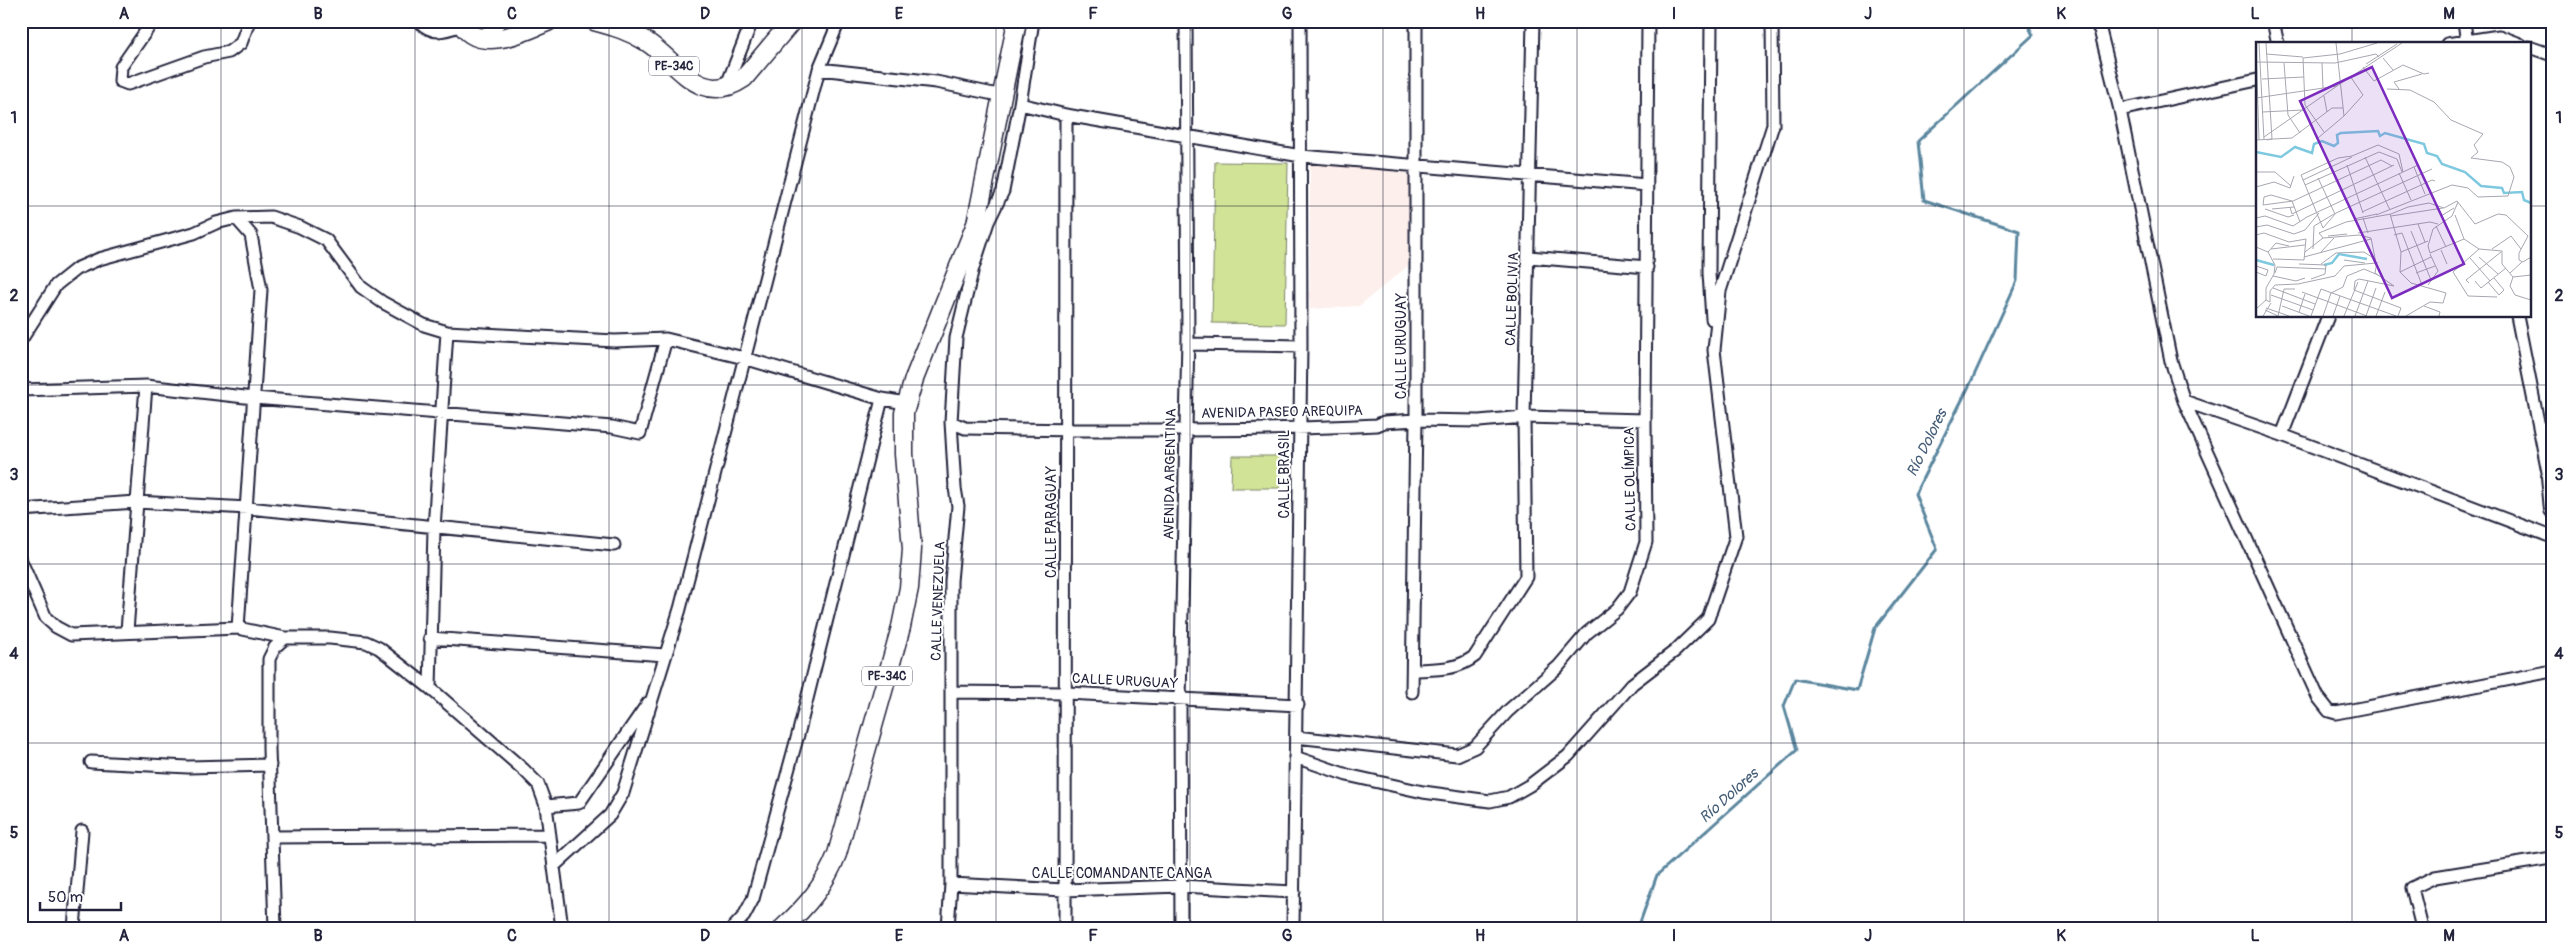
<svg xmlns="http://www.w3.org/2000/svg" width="2573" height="949" viewBox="0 0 2573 949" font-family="Pangolin,sans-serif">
<rect width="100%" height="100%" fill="#fff"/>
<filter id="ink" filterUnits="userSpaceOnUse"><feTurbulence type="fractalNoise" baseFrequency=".02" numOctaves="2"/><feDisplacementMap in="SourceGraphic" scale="10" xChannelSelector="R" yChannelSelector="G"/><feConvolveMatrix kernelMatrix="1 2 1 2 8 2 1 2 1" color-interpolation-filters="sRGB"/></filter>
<g filter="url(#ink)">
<path fill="#fdefeb" d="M1310 163 1409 173 1408 266 1359 306 1310 309Z"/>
<path fill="#d1e397" stroke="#7a8269" d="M1215 162 1288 163 1285 324 1212 323Z
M1232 456H1280V488H1231Z"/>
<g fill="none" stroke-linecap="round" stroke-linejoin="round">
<path stroke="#5a869e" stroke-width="3" d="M1638 928 1657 875 1797 750 1784 706 1795 679 1857 690 1875 628 1937 549 1915 494 1972 380 2017 281 2019 231 1924 200 1918 141 2033 35 2026 21"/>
<g stroke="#22223b" stroke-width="15">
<path id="minor" d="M153 21 121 67 120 81 128 84 204 57 229 52 241 43 249 21
M419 21C432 36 445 31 462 25
M1711 21 1709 273 1712 319
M2094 21 2100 30 2120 110 2171 361 2184 401 2318 697 2329 711 2336 713 2552 671
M2273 21 2278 44
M2464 21 2467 44
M481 36 503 21
M2447 44 2499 36 2520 44
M2529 47 2552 55
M819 69 936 82 1003 96
M726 87 752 21
M1020 104 1066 115 1301 156 1647 185
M2120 110 2257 80
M236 218 251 235 261 290 238 628
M1529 257 1647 267
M972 271 988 222 1003 191 1020 104 1033 21
M2517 316 2549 477
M21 340 56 285 76 269 99 259 194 233 216 223 236 218 271 217 300 227 326 240 361 287 382 302 424 325 447 332 615 341 666 339 744 358 882 399 906 403
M1188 344 1301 346
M21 390 146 386 254 398 612 427 640 433 666 339
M2184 401 2282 435 2552 537
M951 422 965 428C1102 431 1240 432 1377 425L1384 422 1416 420 1479 421 1524 417 1645 420
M2282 435 2328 316
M21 510 136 502 248 508 614 545
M21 561 46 618 56 627 71 635 238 628 285 638
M127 631 146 386
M430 638 665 655
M1413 670C1436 669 1456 671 1475 656L1526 577 1524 417 1533 21
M430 688 434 529 447 332
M951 692 1067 693 1298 705
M1412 692 1416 420V21
M1296 737 1457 755 1475 747 1508 711 1558 667 1587 633 1617 609 1630 592 1646 542 1645 420 1648 21
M1295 757 1347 775 1423 792 1490 801 1509 797 1530 785 1568 756 1632 684 1675 651 1708 619 1736 536 1714 350 1720 291 1773 125 1772 21
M91 762 188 767 270 765
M546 806 579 803 648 703
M272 837 550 835
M554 866 610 815 623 793 680 609 819 69 839 21
M951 884 1064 890 1181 886 1294 892
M74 928 82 831
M275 928 269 749V659L275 647 285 638H330L366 642 379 648 430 688 524 770 538 784 546 806 562 928
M733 928 744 916 753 899 799 731 882 399
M948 928 951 884V581L958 506 955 488 951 422 956 338 972 272 968 249
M1065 928 1066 115
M1181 928 1180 700 1188 338 1186 21
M1293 928 1301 346 1300 21
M2422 928 2412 888 2435 877 2552 858"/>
</g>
<g stroke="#22223b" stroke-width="18">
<path id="tertiary" d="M2552 468 2549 477 2552 510"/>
</g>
<g stroke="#22223b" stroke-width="21">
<path id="primary" d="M460 21C477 56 526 31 549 21
M594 21C613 26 630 31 647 42 679 63 700 108 744 78L792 21
M783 928C807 906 825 885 837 854L901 627 909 588 912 549 904 454V413L914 379 976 224 1017 21"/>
</g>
<use href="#minor" stroke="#fff" stroke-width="11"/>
<use href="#tertiary" stroke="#fff" stroke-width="14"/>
<use href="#primary" stroke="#fff" stroke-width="18"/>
</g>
</g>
<path fill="none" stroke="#22223b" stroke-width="1" stroke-opacity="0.55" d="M221 21V928M415 21V928M609 21V928M802 21V928M996 21V928M1190 21V928M1383 21V928M1577 21V928M1771 21V928M1964 21V928M2158 21V928M2352 21V44M21 206H2257M2529 206H2552M2352 316V928M21 385H2552M21 564H2552M21 743H2552"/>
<g text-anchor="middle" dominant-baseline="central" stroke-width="4" stroke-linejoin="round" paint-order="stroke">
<g fill="#fff" stroke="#646476" stroke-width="1">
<rect x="649" y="56.5" width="50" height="19" rx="4"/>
<rect x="862" y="666.5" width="50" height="19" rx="4"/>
</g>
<g font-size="12" font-weight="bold" fill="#22223b">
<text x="674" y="66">PE-34C</text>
<text x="887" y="676">PE-34C</text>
</g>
<g font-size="14" fill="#22223b" stroke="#fff">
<text transform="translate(1512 299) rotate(-88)">CALLE BOLIVIA</text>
<text transform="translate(1401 346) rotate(-90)">CALLE URUGUAY</text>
<text transform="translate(1282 412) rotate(-1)">AVENIDA PASEO AREQUIPA</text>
<text transform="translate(1170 474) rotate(-89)">AVENIDA ARGENTINA</text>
<text transform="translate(1284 474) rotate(-90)">CALLE BRASIL</text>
<text transform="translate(1630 479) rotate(-91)">CALLE OLÍMPICA</text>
<text transform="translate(1051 522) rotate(-90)">CALLE PARAGUAY</text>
<text transform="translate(938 601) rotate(-88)">CALLE VENEZUELA</text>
<text transform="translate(1125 681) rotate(3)">CALLE URUGUAY</text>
<text x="1122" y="873">CALLE COMANDANTE CANGA</text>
</g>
<g font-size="15" font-style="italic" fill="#435c75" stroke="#fff">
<text transform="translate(1927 443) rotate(-64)">Río Dolores</text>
<text transform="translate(1729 796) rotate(-42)">Río Dolores</text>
</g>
</g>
<g transform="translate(2256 42)">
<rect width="275" height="275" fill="#fff"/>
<path fill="none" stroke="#7fc9e0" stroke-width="2.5" d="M0 110 25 115 39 105 56 111 58 102 66 99 78 104 82 101 81 93 85 91 122 89 124 94 129 91 168 102 171 111 181 114 186 122 209 130 225 144 246 146 248 151 266 150 268 158 275 161M0 218 18 223M68 223 76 221 83 212 111 217"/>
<path fill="none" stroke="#a7a7b1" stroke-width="1" d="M3 1 8 98M10 1 16 97 11 98M80 1 88 74M0 5 3 98M10 12 47 15M127 16 137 28M0 20 79 21 120 12 123 15M28 21 32 73 44 91M66 21 67 46M110 22 141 2M107 25 118 39 147 23 168 32 173 31M6 37 48 35M143 47 138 40 166 32M68 54 71 70M0 56 81 44 146 1M6 70 47 68M68 90 49 63 47 16 84 12 121 1M8 95 81 44M62 96 88 74 107 53 94 34M0 98 36 96 76 66H87M109 115 134 168M91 123 107 171M158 125 169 152M0 130H19L35 144M143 131 155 158M62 136 79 172M47 138 96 115M49 143 123 110 141 117 146 130M0 145 18 140 34 146 38 134M36 159 15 153 8 155 7 163 37 159 125 118 136 124M36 159 44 180M202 160 196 174 177 187 172 204 174 211 208 197 223 207 246 209V222L257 235M34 165 36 172 138 123M9 167 32 175 38 173M16 167 38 165M106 170 176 138 179 139M134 172 145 210 144 230 155 241 190 251 187 261 174 260 150 274M120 173 196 143 212 146 222 155 252 154 258 135 254 125 246 120 215 116 222 110 218 103 227 92 195 78 178 60 154 48 131 47M199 173 208 197M135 174 187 166M185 174 198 166M0 176 9 174 37 184 51 175 162 123M107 176 112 191M98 177 121 172M162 182 169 200M180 184 190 205M0 185 11 183 38 192 49 188 63 171M67 186 45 133 82 116 96 114 122 103 143 112 147 130M67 186 80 171 176 127M155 189 175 238M102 191 174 180 182 182M0 193 8 191 33 200 50 197 48 218 17 217M138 193 146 191 166 243M72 194 91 192M0 205 12 210 19 223 18 232 10 246V258M15 207 49 203M57 207 58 184 78 172M223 207 197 230 212 254 241 255M236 207 255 194 265 207M185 208 191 222M12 210 20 201 33 204M49 210 67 196M65 210 78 196M145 210 172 199M48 215 115 197M223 215 242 232M214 216 234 239M88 218 109 221M121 220 119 231 138 244M43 222 70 223 69 232 55 237M65 222 80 211 108 210 119 217M0 224 12 228 10 234 0 230M144 230 175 215M19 231 21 225 70 227M160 231 179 224M254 231 266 220M17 234 40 239 49 236M257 235 254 244 259 253 275 258M257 235 275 233M219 239 225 246 250 226M232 240 243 253 248 248 238 236M213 241 210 238 245 210M172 243 182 229 174 212M17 246 59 262M98 248 145 266 142 274M98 248 99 239 103 237 138 244M46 250 111 274M15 253 57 268M26 264 53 274M168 264 184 270 183 274M10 266 33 274M0 267 10 258 14 260V249L19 243 42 242 79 234 88 224 120 221 115 196 103 193 67 196 63 191 90 180 135 172 152 165 173 161 188 166 201 159 219 182 242 172 250 173 272 194 263 211V218L267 220 275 215M9 268 22 274 28 247H39M43 270 49 252M7 274 15 261M55 274 65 247 140 274M67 274 75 251 87 245 91 234 108 227 122 233M77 274 84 254M88 274 102 240M99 274 112 239M110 274 120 246M120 274 129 250"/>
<path fill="#7b2cbf" fill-opacity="0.15" stroke="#7b2cbf" stroke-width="2.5" d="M116 25 208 222 136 256 44 59Z"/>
<rect width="275" height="275" fill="none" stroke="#22223b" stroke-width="2.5"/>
</g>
<rect width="2573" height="949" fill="none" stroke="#fff" stroke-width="55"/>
<path d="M40 902v8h81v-8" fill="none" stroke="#22223b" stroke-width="2.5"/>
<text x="48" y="902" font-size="15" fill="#22223b" stroke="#ffffff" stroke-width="4" paint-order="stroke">50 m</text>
<rect x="28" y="28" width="2518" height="894" fill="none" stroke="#22223b" stroke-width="2"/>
<g font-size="16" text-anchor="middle" font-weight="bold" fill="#22223b">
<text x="124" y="19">A</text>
<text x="318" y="19">B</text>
<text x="512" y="19">C</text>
<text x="705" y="19">D</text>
<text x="899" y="19">E</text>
<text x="1093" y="19">F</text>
<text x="1287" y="19">G</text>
<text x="1480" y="19">H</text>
<text x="1674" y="19">I</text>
<text x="1868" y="19">J</text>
<text x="2061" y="19">K</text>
<text x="2255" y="19">L</text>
<text x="2449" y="19">M</text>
<text x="14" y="123">1</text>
<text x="2559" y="123">1</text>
<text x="14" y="301">2</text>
<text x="2559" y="301">2</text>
<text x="14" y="480">3</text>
<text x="2559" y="480">3</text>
<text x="14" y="659">4</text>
<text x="2559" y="659">4</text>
<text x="14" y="838">5</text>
<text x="2559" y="838">5</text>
<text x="124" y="941">A</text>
<text x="318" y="941">B</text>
<text x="512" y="941">C</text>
<text x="705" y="941">D</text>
<text x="899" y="941">E</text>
<text x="1093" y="941">F</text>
<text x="1287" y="941">G</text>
<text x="1480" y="941">H</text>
<text x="1674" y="941">I</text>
<text x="1868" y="941">J</text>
<text x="2061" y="941">K</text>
<text x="2255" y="941">L</text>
<text x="2449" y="941">M</text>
</g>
</svg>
